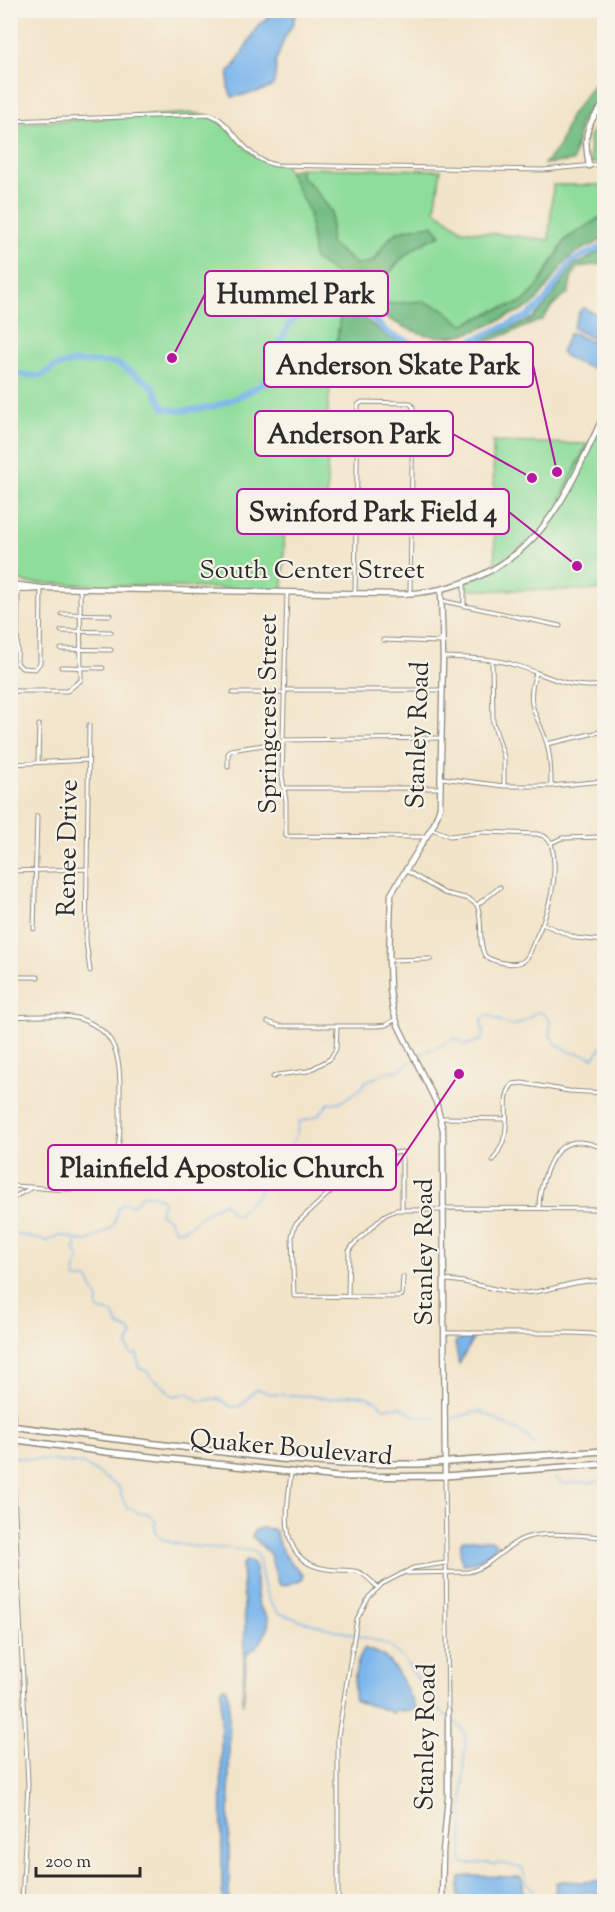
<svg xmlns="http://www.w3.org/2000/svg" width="615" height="1912" viewBox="0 0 615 1912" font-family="'Sorts Mill Goudy',serif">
<rect width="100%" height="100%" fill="#f7f3e8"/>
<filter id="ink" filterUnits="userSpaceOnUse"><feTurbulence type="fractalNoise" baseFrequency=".0167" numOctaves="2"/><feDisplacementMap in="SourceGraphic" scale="12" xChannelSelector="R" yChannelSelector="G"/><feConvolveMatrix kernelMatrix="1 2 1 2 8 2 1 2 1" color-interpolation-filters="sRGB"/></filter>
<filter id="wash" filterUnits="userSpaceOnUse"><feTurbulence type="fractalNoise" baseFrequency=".008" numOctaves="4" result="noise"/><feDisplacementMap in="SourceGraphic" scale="24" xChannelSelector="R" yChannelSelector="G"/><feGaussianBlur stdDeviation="1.35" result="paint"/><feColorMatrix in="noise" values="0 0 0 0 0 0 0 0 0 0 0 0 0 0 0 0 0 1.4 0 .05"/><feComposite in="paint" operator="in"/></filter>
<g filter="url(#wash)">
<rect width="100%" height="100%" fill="#f2e4c9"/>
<path fill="#8fdd9b" stroke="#5d8463" stroke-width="1.5" d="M193 113C229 118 229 136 254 155 262 161 276 163 285 165L309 212 314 259 337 275 343 296 328 404 327 510H285L283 590 28 583 11 579V124Z
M604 115V163H591L589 137Z
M301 168 441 170 435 210 462 230 549 240 553 185H604V215L566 239 536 289 523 302 496 310 462 325 442 309 375 305 372 298C393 267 404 249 440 235L432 225C420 227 400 228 391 237 382 246 378 256 369 264H356L330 243 332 212 312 186 301 176Z
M604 415V590H467L464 583 492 570 530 540 495 565 493 442 587 444 559 502Z"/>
<path fill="#73bc83" stroke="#4f7457" stroke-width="1.5" d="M604 71V98L581 121 573 161 544 164 559 146 570 116Z
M301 168V176L312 186 332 212 330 243 356 264C387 262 374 251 391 237 401 228 420 227 432 225L441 235C404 249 393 266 372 297L375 305 422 301 442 308 463 325 496 310 523 302 536 289 566 239 604 215V237C595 247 579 248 569 258 555 272 547 292 533 304 525 311 513 313 504 318 426 359 411 325 343 296L337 275 314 259 309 212 288 170Z
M604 248V260L602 264 579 267 572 276 568 293 553 305 542 320 470 349 447 364 415 369 365 367 332 378 341 310 361 316 388 337 425 351 456 350 532 319 545 306 575 264 584 261Z"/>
<path fill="#7ab6ec" stroke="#52708c" stroke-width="1.5" d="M272 10 296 11 293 25C284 34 280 51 275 64L276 66C275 72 276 81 272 86 266 92 241 95 232 97L228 87 229 71 234 67 258 25 267 19Z
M584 308 604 318V345L573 328 580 310Z
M573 333 604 348V370C591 369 570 362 561 352L569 334Z
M460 1339H473L459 1364 455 1343Z
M261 1528 273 1529 276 1532C279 1550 289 1562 303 1574V1578L298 1581 282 1586 278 1583 270 1554 252 1536 254 1531Z
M463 1540H491L497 1544C491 1554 475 1564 463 1564L460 1556 461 1542Z
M247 1560 254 1563C257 1575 255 1588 258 1601 259 1608 263 1611 267 1617 273 1627 258 1649 248 1652L246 1658 243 1705 245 1627 242 1565Z
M365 1648 367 1650C372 1651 377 1652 381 1655 397 1664 408 1694 416 1709L404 1711 395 1710 392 1713C381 1706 367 1706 355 1700 352 1686 356 1659 365 1648Z
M224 1687 226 1688 229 1700V1902L223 1901 222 1887 221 1690Z
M466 1876 520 1877 523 1881V1901H461L458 1896 460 1878Z
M604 1880V1895L588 1892 564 1899 555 1894 556 1883 561 1881 583 1882Z"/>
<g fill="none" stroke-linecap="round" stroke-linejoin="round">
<path stroke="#7ab6ec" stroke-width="1.5" d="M416 1058C429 1048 441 1048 453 1039L459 1040 464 1045 482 1040 484 1032 481 1023 483 1018 488 1015C514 1027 512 1031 536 1012L543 1013 550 1021V1035L556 1044C563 1046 569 1052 574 1053 581 1054 586 1054 593 1058L604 1044
M10 1233 48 1241C66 1230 66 1240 84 1241 89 1242 92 1238 97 1236 114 1229 114 1228 118 1208L124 1203 133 1206 142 1195H154L161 1198 163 1203 160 1214 169 1219 176 1231C187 1230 190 1225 198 1219 206 1213 215 1207 224 1202L233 1215H238L260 1192 266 1168C283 1157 297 1144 299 1122L318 1116 329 1103 341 1102 360 1089 365 1082 390 1071H398L412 1061
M76 1241V1247L74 1249 79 1259 74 1271 76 1279H88L98 1300 97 1308 101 1311 113 1313 118 1325 130 1331 132 1336 127 1346 131 1355 137 1354 139 1368 148 1372C152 1380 157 1380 162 1385 167 1389 168 1393 173 1396L189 1393 199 1401C205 1401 212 1398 218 1399 225 1401 230 1410 240 1406 247 1402 250 1393 257 1389L272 1394 311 1396 329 1399 349 1395 365 1396 378 1402 383 1408 401 1407 415 1416 437 1418
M453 1418 480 1411 527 1436 535 1446
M10 1457 84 1464 119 1487 122 1498 128 1509H133L138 1513 143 1514 146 1512 154 1519 156 1523C144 1555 238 1544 255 1552L258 1557C263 1578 263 1598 279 1613 304 1623 332 1629 358 1636 368 1639 380 1640 389 1646 410 1661 421 1687 437 1707 455 1729 471 1719 464 1758L462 1861 465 1864 489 1863 494 1865 498 1863 522 1868 527 1882 533 1891V1902
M555 1478 563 1484 604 1481"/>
<path stroke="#7ab6ec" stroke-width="6" d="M10 372 22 375 42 376 54 367 74 362 116 363 144 380 153 387 164 408 181 411 213 407 236 398 263 384 275 372 279 345 289 325 304 307 315 301 332 300 359 306 389 334 429 350 460 346 528 316 545 301 572 261 599 248 604 243"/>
</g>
</g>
<g filter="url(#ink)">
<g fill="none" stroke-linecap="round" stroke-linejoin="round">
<g stroke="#8e887a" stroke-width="5">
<path id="street" d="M10 121 209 114C234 122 242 159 276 165L543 170 604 164
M18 590 17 663 22 668 35 669 40 663 41 588
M287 593 282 776 286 801V836L426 837
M355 593 358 405 362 402 410 403 413 407 410 592
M443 601 560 626
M464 606V583
M62 614 110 615
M61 631 111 632
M383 640 442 642
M61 649 111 650
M443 657C467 658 494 658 518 666 550 676 569 690 604 685
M492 661 493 722 504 757V786
M61 667 103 668
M536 673C524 708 538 713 547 744 551 758 551 772 551 786
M285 690H442
M15 691H67L81 680 80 589
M233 693H285
M89 725 86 941 90 971
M284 740 441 738
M547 744 604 731
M38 763 39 725
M10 764 88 760
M228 767V754L231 750 283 742
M442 778 504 786H551L604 781
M284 788H441
M432 829 450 836 483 832 537 834 544 836 551 842C560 877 549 911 534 942 531 949 529 959 522 962 511 966 494 962 485 956 477 941 484 921 477 905
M551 843 562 838 604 837
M405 870 444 893 469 899 477 905
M10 871 87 869
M477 905 500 887
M543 924 576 938 604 941
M34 929 37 816
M389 960 431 959
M10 977H38
M598 988 604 971
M10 1017C32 1017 59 1013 80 1019 122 1032 120 1066 120 1102 120 1117 121 1133 118 1148 97 1206 57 1186 10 1186
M268 1022 280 1026H377L386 1025 396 1019
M273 1077 277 1075 308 1071 330 1059 336 1049 337 1026
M441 1118 507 1119
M493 1160C500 1150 506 1139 506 1127 508 1113 502 1095 513 1084L522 1083 569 1091 604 1093
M10 1202 16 1196 31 1188
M445 1208 604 1209
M539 1208C539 1189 549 1148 571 1143 583 1140 594 1145 604 1148
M402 1210V1152L368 1156 295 1225 292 1236 294 1296 398 1297 402 1295 403 1277
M444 1280C473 1280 496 1293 522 1293 551 1293 576 1277 604 1282
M348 1296 349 1251 353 1245 385 1215 396 1210H443
M445 1333H573L592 1334 604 1338
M10 1367 14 1420 11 1423 12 1451 28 1784 22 1902
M291 1473C287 1510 276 1562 327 1569 354 1573 356 1564 377 1587
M445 1476 448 1711
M407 1573 468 1572C488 1568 502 1549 520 1540 540 1530 582 1536 604 1537
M338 1902V1736L357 1619 369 1597 382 1584 413 1568 445 1563"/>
</g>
<g stroke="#8e887a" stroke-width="7">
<path id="secondary" d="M589 166C584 138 584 126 604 104
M10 584 41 588 394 594C457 594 515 568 551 516 573 485 588 448 604 415
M10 590 38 589
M441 590 443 657 440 807 434 824 391 894 389 960 390 990 393 1010 398 1025 436 1102 443 1130 445 1476
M442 1902 443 1852 448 1797V1711"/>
</g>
<g stroke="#8e887a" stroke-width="8">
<path id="primary" d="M10 1426 280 1459 342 1464H420L604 1451
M10 1439 106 1452 338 1477 445 1476 604 1464"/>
</g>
<use href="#street" stroke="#fff" stroke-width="3"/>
<use href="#secondary" stroke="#fff" stroke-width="4.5"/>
<use href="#primary" stroke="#fff" stroke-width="5"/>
</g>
</g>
<g text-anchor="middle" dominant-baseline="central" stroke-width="4.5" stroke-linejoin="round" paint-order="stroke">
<g font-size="26" fill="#2b2b2b" stroke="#f7f3e8">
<text x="312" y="571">South Center Street</text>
<text transform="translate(269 714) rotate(-90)">Springcrest Street</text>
<text transform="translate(419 735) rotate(-88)">Stanley Road</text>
<text transform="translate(69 848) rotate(-89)">Renee Drive</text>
<text transform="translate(425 1252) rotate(-90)">Stanley Road</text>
<text transform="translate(291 1449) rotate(5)">Quaker Boulevard</text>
<text transform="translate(427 1737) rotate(-89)">Stanley Road</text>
</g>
</g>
<path fill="none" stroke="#b5179e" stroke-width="2" d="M172 358L205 294M557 472L533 365M532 478L453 434M577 566L509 512M459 1074L396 1167"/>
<g fill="#b5179e" stroke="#f7f3e8" stroke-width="2">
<circle cx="172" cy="358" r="6"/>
<circle cx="557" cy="472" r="6"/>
<circle cx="532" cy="478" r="6"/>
<circle cx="577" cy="566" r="6"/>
<circle cx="459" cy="1074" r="6"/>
</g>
<g fill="#f7f3e8" stroke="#b5179e" stroke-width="2">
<rect x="205" y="271" width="183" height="45" rx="6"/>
<rect x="264" y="342" width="269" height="45" rx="6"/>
<rect x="255" y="411" width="198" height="45" rx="6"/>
<rect x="237" y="489" width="272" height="45" rx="6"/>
<rect x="48" y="1145" width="348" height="45" rx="6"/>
</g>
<g font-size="27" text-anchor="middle" font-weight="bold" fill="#2b2b2b">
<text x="296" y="303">Hummel Park</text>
<text x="398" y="374">Anderson Skate Park</text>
<text x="354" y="443">Anderson Park</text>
<text x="373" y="521">Swinford Park Field 4</text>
<text x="222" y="1177">Plainfield Apostolic Church</text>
</g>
<rect width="615" height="1912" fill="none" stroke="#f7f3e8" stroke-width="36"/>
<path d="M36 1867v9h104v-9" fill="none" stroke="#2b2b2b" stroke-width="3"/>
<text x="45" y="1867" font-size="18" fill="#2b2b2b" stroke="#f7f3e8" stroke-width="4.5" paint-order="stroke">200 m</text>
</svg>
